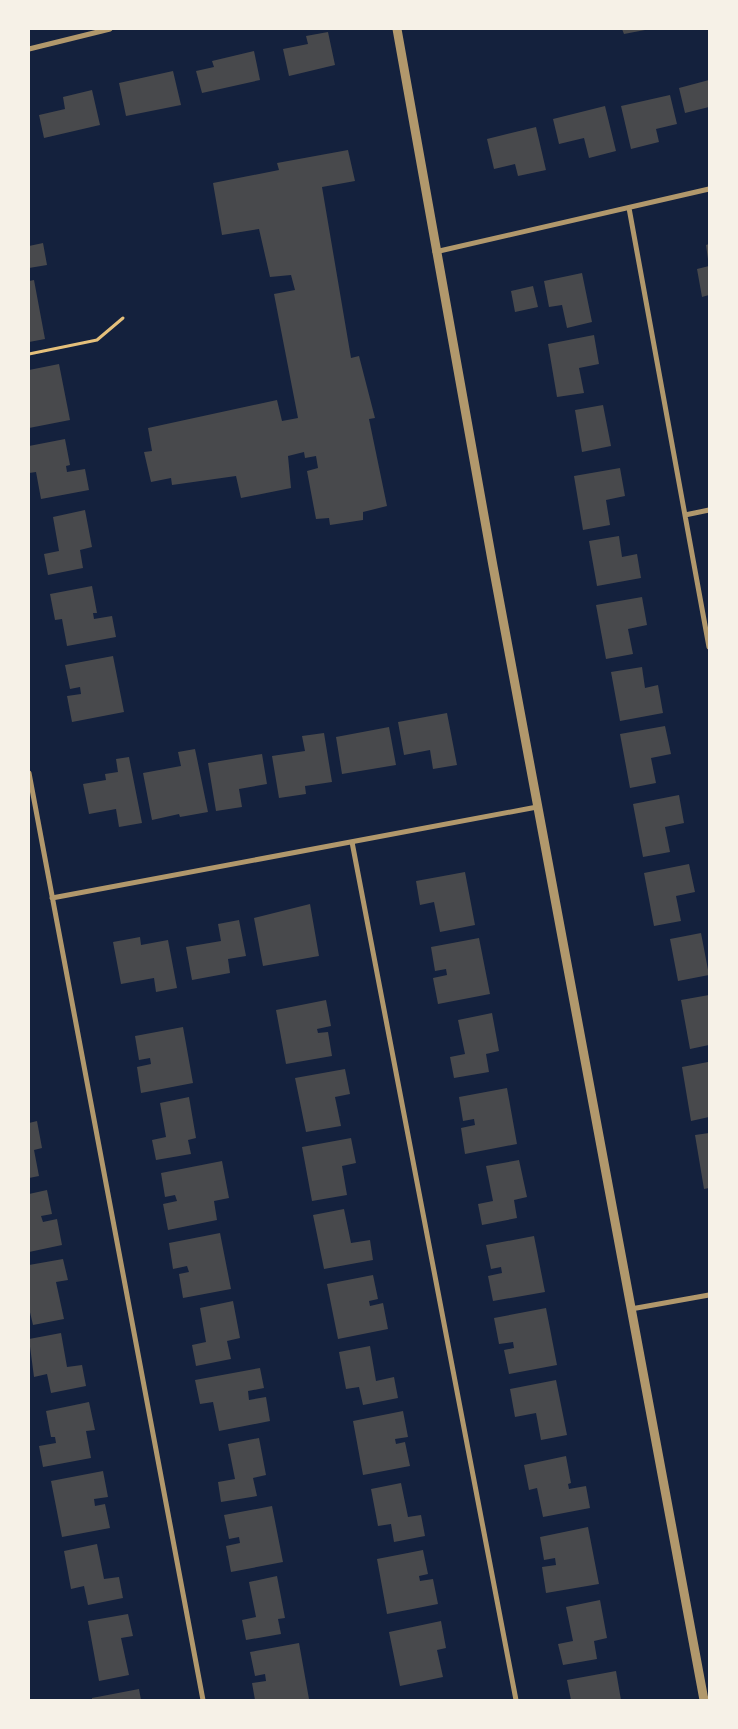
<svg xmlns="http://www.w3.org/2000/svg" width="738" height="1729" viewBox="0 0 738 1729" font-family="'IBM Plex Sans',sans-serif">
<rect width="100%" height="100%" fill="#14213d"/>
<path fill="#48494c" d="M622 29H645V30L624 34Z
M328 32 335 65 289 76 283 49 308 44 306 36Z
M254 51 260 80 202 93 196 71 214 67 212 61Z
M173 71 181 105 126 116 119 83Z
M709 80V107L685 113 679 88Z
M92 90 100 125 44 138 39 115 65 109 63 97Z
M670 95 677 124 656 129 659 142 631 149 621 106Z
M605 106 616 151 589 158 584 138 559 144 553 119Z
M536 127 546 170 518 176 515 164 494 169 487 139Z
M348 150 355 181 322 187 351 358 359 356 375 418 369 419 387 506 363 512V520L330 525 329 518 316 519 307 471 318 468 316 456 305 458 304 452 288 456 291 488 241 498 236 476 172 485 171 478 151 482 144 452 152 451 148 428 277 400 282 421 298 418 274 294 295 290 291 275 270 277 259 229 222 235 213 183 279 170 277 163Z
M43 243 47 265 29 268V246Z
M709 244V259H708L706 245Z
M709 266V295L702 297 697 269Z
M582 273 592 322 567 328 562 305 549 307 544 281Z
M34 280 45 339 29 342V281Z
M533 286 538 307 515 312 511 291Z
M594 335 599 364 579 368 584 393 557 397 548 344Z
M59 364 70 420 29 428V370Z
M603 405 611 446 582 452 575 410Z
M65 439 70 465 66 466 67 472 85 469 89 490 41 499 36 472 29 473V446Z
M620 468 625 496 606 500 610 525 583 530 574 476Z
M85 510 92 547 80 550 83 568 48 575 44 554 59 551 53 517Z
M619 536 622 557 637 554 641 578 597 586 589 541Z
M92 586 97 613H93L94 619 112 616 116 637 67 646 62 619 55 620 50 594Z
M642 597 647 625 628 629 633 654 606 659 596 605Z
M113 656 124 712 72 722 67 696 81 694 80 687 70 689 65 665Z
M642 667 645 688 658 685 663 713 620 721 611 672Z
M447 713 457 765 433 769 430 750 404 755 398 722Z
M665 726 671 754 651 758 656 783 630 788 620 734Z
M389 727 396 765 342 774 336 737Z
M324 733 332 782 305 786 306 794 279 798 272 756 305 751 302 736Z
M195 749 208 812 180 817 179 814 152 820 143 773 181 766 178 752Z
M262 754 267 784 239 789 242 807 216 811 208 763Z
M129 757 142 823 119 827 116 809 89 814 83 784 106 780 105 774 118 772 116 759Z
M679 795 684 823 665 827 670 852 643 857 633 804Z
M689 864 695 892 676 896 681 921 654 926 644 873Z
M465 872 475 925 440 932 434 902 420 905 416 881Z
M310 904 319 956 263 966 254 918Z
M239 920 246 956 228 959 230 973 192 980 186 947 221 941 218 924Z
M701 933 709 975 678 981 670 939Z
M140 937 141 945 168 940 177 988 156 992 154 978 121 984 113 942Z
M479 938 490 994 438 1004 433 978 447 975 446 969 435 971 431 947Z
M709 995V1045L690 1049 681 1000Z
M326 1000 331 1026 317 1029 318 1033 328 1032 332 1056 286 1064 276 1010Z
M492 1013 499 1051 486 1054 489 1072 454 1078 450 1057 465 1054 458 1020Z
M183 1027 193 1083 141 1093 137 1067 151 1064 150 1058 139 1060 135 1036Z
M708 1062 709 1117 691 1121 682 1067Z
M345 1069 350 1094 335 1097 341 1126 306 1132 295 1078Z
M507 1088 517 1144 465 1154 461 1128 475 1125 474 1119 463 1121 459 1097Z
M189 1097 196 1138 188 1140 191 1154 156 1160 152 1140 166 1137 160 1103Z
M37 1121 42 1148 34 1150 39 1176 29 1178V1123Z
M709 1133V1188L704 1189 695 1135Z
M351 1138 356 1163 342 1166 347 1195 312 1201 302 1147Z
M519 1160 527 1197 514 1200 517 1218 482 1225 478 1204 493 1201 486 1166Z
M222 1161 229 1198 214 1201 217 1220 168 1230 163 1204 177 1201 175 1195 165 1197 161 1173Z
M47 1190 52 1214 41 1216 43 1222 57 1219 62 1245 29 1252V1194Z
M344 1209 351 1243 370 1240 373 1260 324 1269 313 1215Z
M220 1233 231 1289 183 1298 179 1274 189 1272 187 1266 173 1269 169 1243Z
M534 1236 545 1292 493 1301 488 1276 502 1273 501 1267 491 1269 486 1245Z
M63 1259 68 1280 56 1282 64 1319 33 1325 29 1308V1265Z
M373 1275 378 1299 369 1301 370 1306 383 1303 388 1329 338 1339 327 1284Z
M233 1301 240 1338 227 1341 231 1359 196 1366 192 1345 206 1342 200 1308Z
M546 1308 557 1365 509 1374 504 1350 514 1348 513 1342 499 1344 494 1318Z
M61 1333 67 1367 82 1365 86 1386 51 1393 47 1374 34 1377 29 1339Z
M370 1346 376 1381 394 1377 398 1398 363 1405 359 1387 346 1389 339 1352Z
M260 1368 264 1388 248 1391 249 1400 266 1397 270 1421 219 1431 213 1402 200 1404 195 1380Z
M556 1380 567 1435 541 1440 536 1413 515 1417 510 1389Z
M89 1402 95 1430 86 1431 91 1458 43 1467 39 1446 56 1443 55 1437H51L46 1411Z
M403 1411 408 1437 395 1439 396 1444 405 1442 410 1466 363 1475 353 1421Z
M259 1438 266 1475 253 1478 257 1496 221 1502 218 1482 235 1479 228 1444Z
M566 1456 571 1483 568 1484 569 1489 586 1486 590 1508 543 1517 537 1488 529 1490 524 1465Z
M103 1471 108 1497 94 1499 95 1506 105 1504 110 1528 62 1537 51 1481Z
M401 1483 408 1517 421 1515 425 1536 394 1542 391 1524 378 1526 371 1489Z
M272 1506 283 1562 231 1572 226 1546 240 1543 239 1537 229 1539 224 1515Z
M588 1527 599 1584 546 1593 542 1567 556 1565 555 1558 544 1560 540 1537Z
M97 1544 104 1579 119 1577 123 1598 88 1605 84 1586 71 1589 64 1551Z
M423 1550 428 1574 419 1576 420 1581 433 1579 438 1604 387 1614 377 1559Z
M277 1576 285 1618 278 1619 281 1634 246 1640 242 1620 256 1617 249 1582Z
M600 1600 607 1638 594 1641 597 1659 563 1665 558 1644 573 1641 566 1607Z
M128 1614 133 1636 121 1638 129 1675 99 1681 88 1621Z
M441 1621 446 1648 437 1650 443 1677 400 1686 389 1632Z
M299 1643 309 1699 255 1700 252 1683 266 1681 265 1674 255 1676 250 1652Z
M616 1671 621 1700H571L567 1680Z
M139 1689 141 1700H92V1698Z"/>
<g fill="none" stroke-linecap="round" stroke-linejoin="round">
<path stroke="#e5c07b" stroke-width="3" d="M29 354 97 340 123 318"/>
<path stroke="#b1986c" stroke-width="5" d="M29 49 110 29
M629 208 709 647
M435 252 709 189
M685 515 709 510
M29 773 203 1700
M352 842 516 1700
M52 898 537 807
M631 1309 709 1295"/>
<path stroke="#b1986c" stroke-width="9" d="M397 29 493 566 704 1700"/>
</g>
<rect width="738" height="1729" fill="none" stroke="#f6f1e7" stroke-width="60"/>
</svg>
